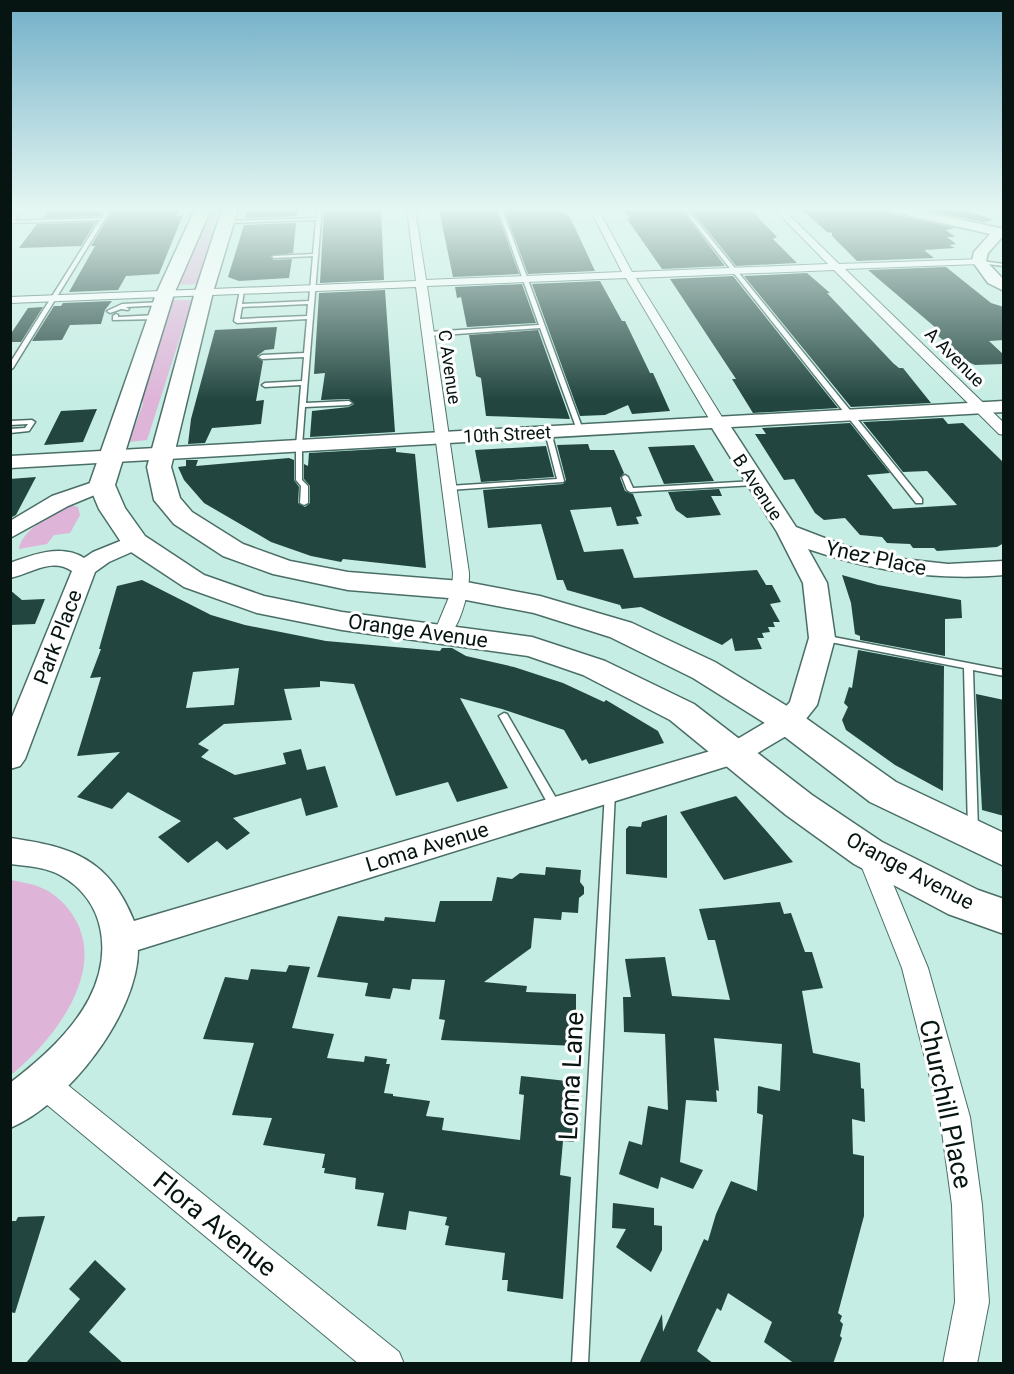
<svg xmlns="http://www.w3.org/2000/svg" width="1014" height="1374" viewBox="0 0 1014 1374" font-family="Roboto,sans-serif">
<rect width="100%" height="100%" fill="#c5ede3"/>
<path fill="#deb4d8" d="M206 209H217L211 227 214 233 198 284 178 285Z
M173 300H192L147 440 129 442 143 404 140 388Z
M71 505 78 507 80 515 70 533 54 535 47 544 19 549C21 530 55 512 71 505Z
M11 880C19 882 29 883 37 886 52 891 64 902 72 914 110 970 53 1041 11 1075Z"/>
<path fill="#22453f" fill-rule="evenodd" d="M49 209H96L94 212 103 211 100 216 43 218Z
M180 209 177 216 183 215 159 274 126 276 118 290 69 292 95 246H91L112 211Z
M248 209H298L297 216 245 218Z
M324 209H381L384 280 320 283Z
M496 209 519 274 453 277 439 210Z
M504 209H552L554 212H564L570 217 595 271 528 274Z
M636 209H681L725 266 662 269 627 219H630L624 211Z
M690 209H750L777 237 773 239 797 263 736 266Z
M801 209H889L892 214 955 228 946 230 955 237H947L956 244 949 245 955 248 924 250 934 258 857 261 832 236V233L827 232Z
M923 209H961L994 220 983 222Z
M96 222 81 246 19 248 37 224Z
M296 223 293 253 270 256 274 260 292 259 289 278 239 281 228 277 244 225Z
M946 267 991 303 1004 307V340L989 341 1004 355V364L975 365 968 362 936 334H939L933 328H936L868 270Z
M807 273 830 293H827L893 363 899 368H903L931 403 851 407 744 276Z
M733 276 838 408 753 413 732 379H736L670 279Z
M600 281 622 321H625L650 373H653L670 411 632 414 628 405 605 415 580 416 532 284Z
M522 284 536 323 467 327 461 297 457 298 455 287Z
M385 290 395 432 310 437 312 411 349 407 354 404 349 399 321 400 325 373 314 374 319 293Z
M112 301 105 310 101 324 70 325 62 340 32 341 54 306H61L63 303Z
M43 307 21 342H10V335L28 308Z
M277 327 274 349 265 350 257 356 263 361 256 401 264 400 261 424 212 428 205 443 188 444 191 419 215 330Z
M538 330 570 419 486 416 481 378 476 376 469 335Z
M97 409 83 442 44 445 61 411Z
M943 418 948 424 963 423 1004 463V543L997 547 937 551 934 548H913L910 544 887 543 882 537 860 535 845 518 824 520 815 513 794 479 784 480 755 434H766L762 428 850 423 890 473 867 475 893 509 957 505 927 471 903 472 863 422Z
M588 444 590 450H614L624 473 620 478 625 491 633 494 642 516 636 517 639 524 617 526 611 507 570 510 584 552 623 549 634 578 757 570 766 585H772L781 602 770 604 780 622H773L775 627H768L770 632 762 633 764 638H757L762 649 735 651 732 638 722 645 641 607 622 609 620 605 567 590 563 580H557L541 524 488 528 483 490 563 484 566 480 557 445Z
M694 445 714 481 664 484 648 447Z
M546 446 554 477 481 482 475 450Z
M396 448V452L415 454 426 568 343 559 341 562 311 556 271 542 204 503 184 480 178 467 186 466V460H198L196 466 289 458 294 460V480L299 487 298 503 305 507 310 503V486L304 479V464L308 466 309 453Z
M36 477 16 515 10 518V479Z
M719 489 722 496H711L721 515 687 518 676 510 668 492Z
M842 575 878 585 961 600 962 618 945 619V656L860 640V636L855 634 851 603Z
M142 580 211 615 245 625 326 641 440 651 442 648H452L466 656 514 667 563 683 604 702 606 700 658 731 664 743 589 764 586 759 582 761 564 730 502 709 460 698 508 788 457 802 448 782 396 796 354 684 320 681V687L284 689 292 720 224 724 198 744 209 750 201 757 235 775 286 764 283 753 301 749 307 770 325 766 338 807 306 816 301 798 233 818 250 833 227 850 217 841 188 863 158 837 181 821 128 792 112 809 77 797 120 752 77 756 101 677 90 678 101 649H99L117 586ZM239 668 234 705 186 708 193 672Z
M10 590 22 600 45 599 35 624 10 625Z
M858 650 944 666 943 791 895 765 846 730 842 720 848 707 844 703 849 687 852 688Z
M976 694 1004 700V816L982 810Z
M736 796 793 862 724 880 680 812Z
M667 815V878L626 874V829L629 826 641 827 642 822Z
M546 867 581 870 580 882 584 887V894L579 898 578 913 562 912 561 920 534 918 531 948 484 982 527 986 526 992 576 994V1046L441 1040 445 1020 439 1019 445 980 412 979 410 990 393 988 390 999 365 996 368 983 317 977 338 916 384 921 385 917 435 922 440 901H492L497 877 512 879 520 873 545 875Z
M780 902 784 914 791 913 805 952H812L823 988 802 991 813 1053 860 1063 861 1088 864 1089 865 1122 852 1119 853 1154 864 1156V1216L838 1313 842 1316 840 1321 843 1324 840 1336 842 1338 833 1364H795L764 1342 772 1322 728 1293 721 1311 717 1308 697 1351 714 1364H639L662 1314 663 1332 704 1239 708 1241 716 1214 731 1181 757 1191 763 1115 757 1113 758 1086 780 1091 782 1044 714 1038 719 1091 716 1090 717 1102 686 1100 680 1162 703 1170 693 1189 661 1177 658 1189 619 1174 629 1141 642 1145 648 1106 668 1110 665 1034 624 1032 623 997H631L625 959 665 957 672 996 730 1000 715 940H708L699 909Z
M289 965 310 967 292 1028 334 1034 327 1058 364 1062 365 1056 387 1059 386 1064H390L384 1093 393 1094V1096L430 1101 426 1116 444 1118 442 1130 520 1140 524 1095 519 1094 521 1076 576 1082 574 1142 563 1141 560 1175 571 1177 563 1299 507 1291 508 1280H502L505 1253 445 1245 449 1226 445 1225 447 1217 409 1211 406 1230 377 1226 384 1193 355 1189 356 1178 324 1173 325 1168H322L325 1154 263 1145 272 1118 232 1115 254 1043 203 1039 225 977 248 980 251 969 286 972Z
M613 1203 654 1208V1225L662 1226V1250L651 1272 616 1247 626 1229 612 1228Z
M45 1216 15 1313 10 1312V1221H16L18 1217Z
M95 1260 126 1289 89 1332 124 1364H25L80 1299 69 1289Z"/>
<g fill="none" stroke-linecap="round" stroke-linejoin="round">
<g stroke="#4a6e66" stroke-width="3">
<path id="lane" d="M107 209H111L13 368 10 370V363L100 220 10 223V221L101 218Z
M317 209H321V219L306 403 349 401 352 403 349 405 305 407 302 446V480L308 486V503L304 505 300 503 301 486 296 480V446L301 385 265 387 262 385 265 383 302 381 304 357 262 359 259 357 262 355 304 353 307 319 237 323 234 321 240 290 244 291 242 304 309 301 313 256 274 258 272 257 274 256 313 254 316 220 226 223 224 222 226 221 316 218ZM308 304 307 316 240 319 242 307Z
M498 209H502L583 430 582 431 577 430 540 328 428 336 425 334 428 332 539 325Z
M683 209H687L922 499V503H916Z
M981 261 1004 264V266L979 263Z
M162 302 164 303V305L126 307 129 309 128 310 121 309 110 313 107 311 122 304Z
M116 314 118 315V317L157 315 160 317 157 319 113 320V316Z
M32 420 35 422 29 431 10 433V429L25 428 28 424 10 425V421Z
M548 430 551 432 564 481 563 482 449 490 446 488 449 486 557 479 545 432Z
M625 475 628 477 633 488 755 481 758 483 755 485 630 492 627 490 622 477Z
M823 635 1004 670V676L973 670 978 830 977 833 973 834 969 833 968 830 964 668 820 640 819 638 820 636Z
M504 713 507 714 560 805 561 808 560 811 556 812 552 811 499 716Z
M610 788 614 789 615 792 588 1364H572L605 792 606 789Z"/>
</g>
<g stroke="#4a6e66" stroke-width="2">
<path id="street" d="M16 209H25L10 225V216Z
M407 209H415L426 280 622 272 590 209H598L632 272 828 264 774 209H783L839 264 983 259 984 261 979 264 845 269 1004 423V435L999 434 834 270 636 278 725 422 718 426 711 422 626 278 427 286 469 573C470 589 459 635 443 639L434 633 452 590 453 573 416 287 10 303V297L416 281Z
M869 846 877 848 881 855 928 968 970 1117 982 1205 989 1302 977 1364H943L955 1302 952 1205 940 1117 902 968 857 855 861 848Z
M44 1070 54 1074 399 1352 404 1364H359L34 1094 30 1084 34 1074Z"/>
</g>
<g stroke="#4a6e66" stroke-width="3">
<path id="secondary" d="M891 209H913L1004 229V235L988 253 986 261 1004 280V291L988 283 972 261 974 252 990 234 893 212Z
M1004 401V412L731 427 796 527 848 547 893 558 948 564 1004 561V575C936 581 872 571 808 549L827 583 835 638 817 705 798 729 744 761 138 950C138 1013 68 1104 10 1128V1083C40 1060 71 1033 89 999 112 955 107 901 60 875 45 867 27 866 10 864V838C73 847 109 859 134 921L724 747 778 715 790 702 809 638 803 583 777 532 712 428 10 468V456Z
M102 479 109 481 112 485 109 489 68 506 10 538V521L52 496Z
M135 535 143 537 146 542 143 547 109 562 95 572 25 759 20 766 10 769V722L72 571C52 557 32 573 10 578V563C34 554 62 544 84 558L93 552Z"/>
</g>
<g stroke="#4a6e66" stroke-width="3">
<path id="highway" d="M195 209H211L174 294 115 485 125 508 145 536 204 575 264 596 342 612 532 637 605 661 694 704 812 795 882 842 978 890 1004 899V934L948 914 854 864 786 815 670 720 583 675 528 656 342 630 257 613 184 587 125 548 99 509 89 485 156 294Z
M222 209H238L213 292 171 467 180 498 192 512 243 544 290 561 348 572 461 581 540 596 632 623 715 662 800 714 896 782 1004 833V866L870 802 776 730 693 678 610 637 534 613 461 599 348 590 273 574 223 556 174 524 154 500 147 467 195 292Z"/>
</g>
<use href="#lane" fill="#fff" fill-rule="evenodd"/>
<use href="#street" fill="#fff" fill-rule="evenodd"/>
<use href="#secondary" fill="#fff" fill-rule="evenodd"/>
<use href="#highway" fill="#fff" fill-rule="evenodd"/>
</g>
<linearGradient id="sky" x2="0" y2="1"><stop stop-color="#72afc8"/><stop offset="0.52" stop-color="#e5f7f2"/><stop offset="1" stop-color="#e5f7f2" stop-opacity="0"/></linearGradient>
<rect width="1014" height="401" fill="url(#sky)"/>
<g text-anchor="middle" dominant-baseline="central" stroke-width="6" stroke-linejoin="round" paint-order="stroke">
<g font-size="18" fill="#061512" stroke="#fff">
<text transform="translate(955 357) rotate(45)">A Avenue</text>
<text transform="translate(450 367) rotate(82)">C Avenue</text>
<text transform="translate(507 434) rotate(-3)">10th Street</text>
<text transform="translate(758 487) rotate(57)">B Avenue</text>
</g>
<g font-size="21" fill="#061512" stroke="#fff">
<text transform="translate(876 558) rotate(12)">Ynez Place</text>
<text transform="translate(418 631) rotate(8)">Orange Avenue</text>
<text transform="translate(58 637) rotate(-69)">Park Place</text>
<text transform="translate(427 847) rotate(-17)">Loma Avenue</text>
<text transform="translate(910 871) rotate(28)">Orange Avenue</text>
</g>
<g font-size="26" fill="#061512" stroke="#fff">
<text transform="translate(571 1076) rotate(-87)">Loma Lane</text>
<text transform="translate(946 1104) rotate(78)">Churchill Place</text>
<text transform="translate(215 1224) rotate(39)">Flora Avenue</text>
</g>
</g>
<rect width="1014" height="1374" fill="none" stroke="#061512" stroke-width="24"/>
</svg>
